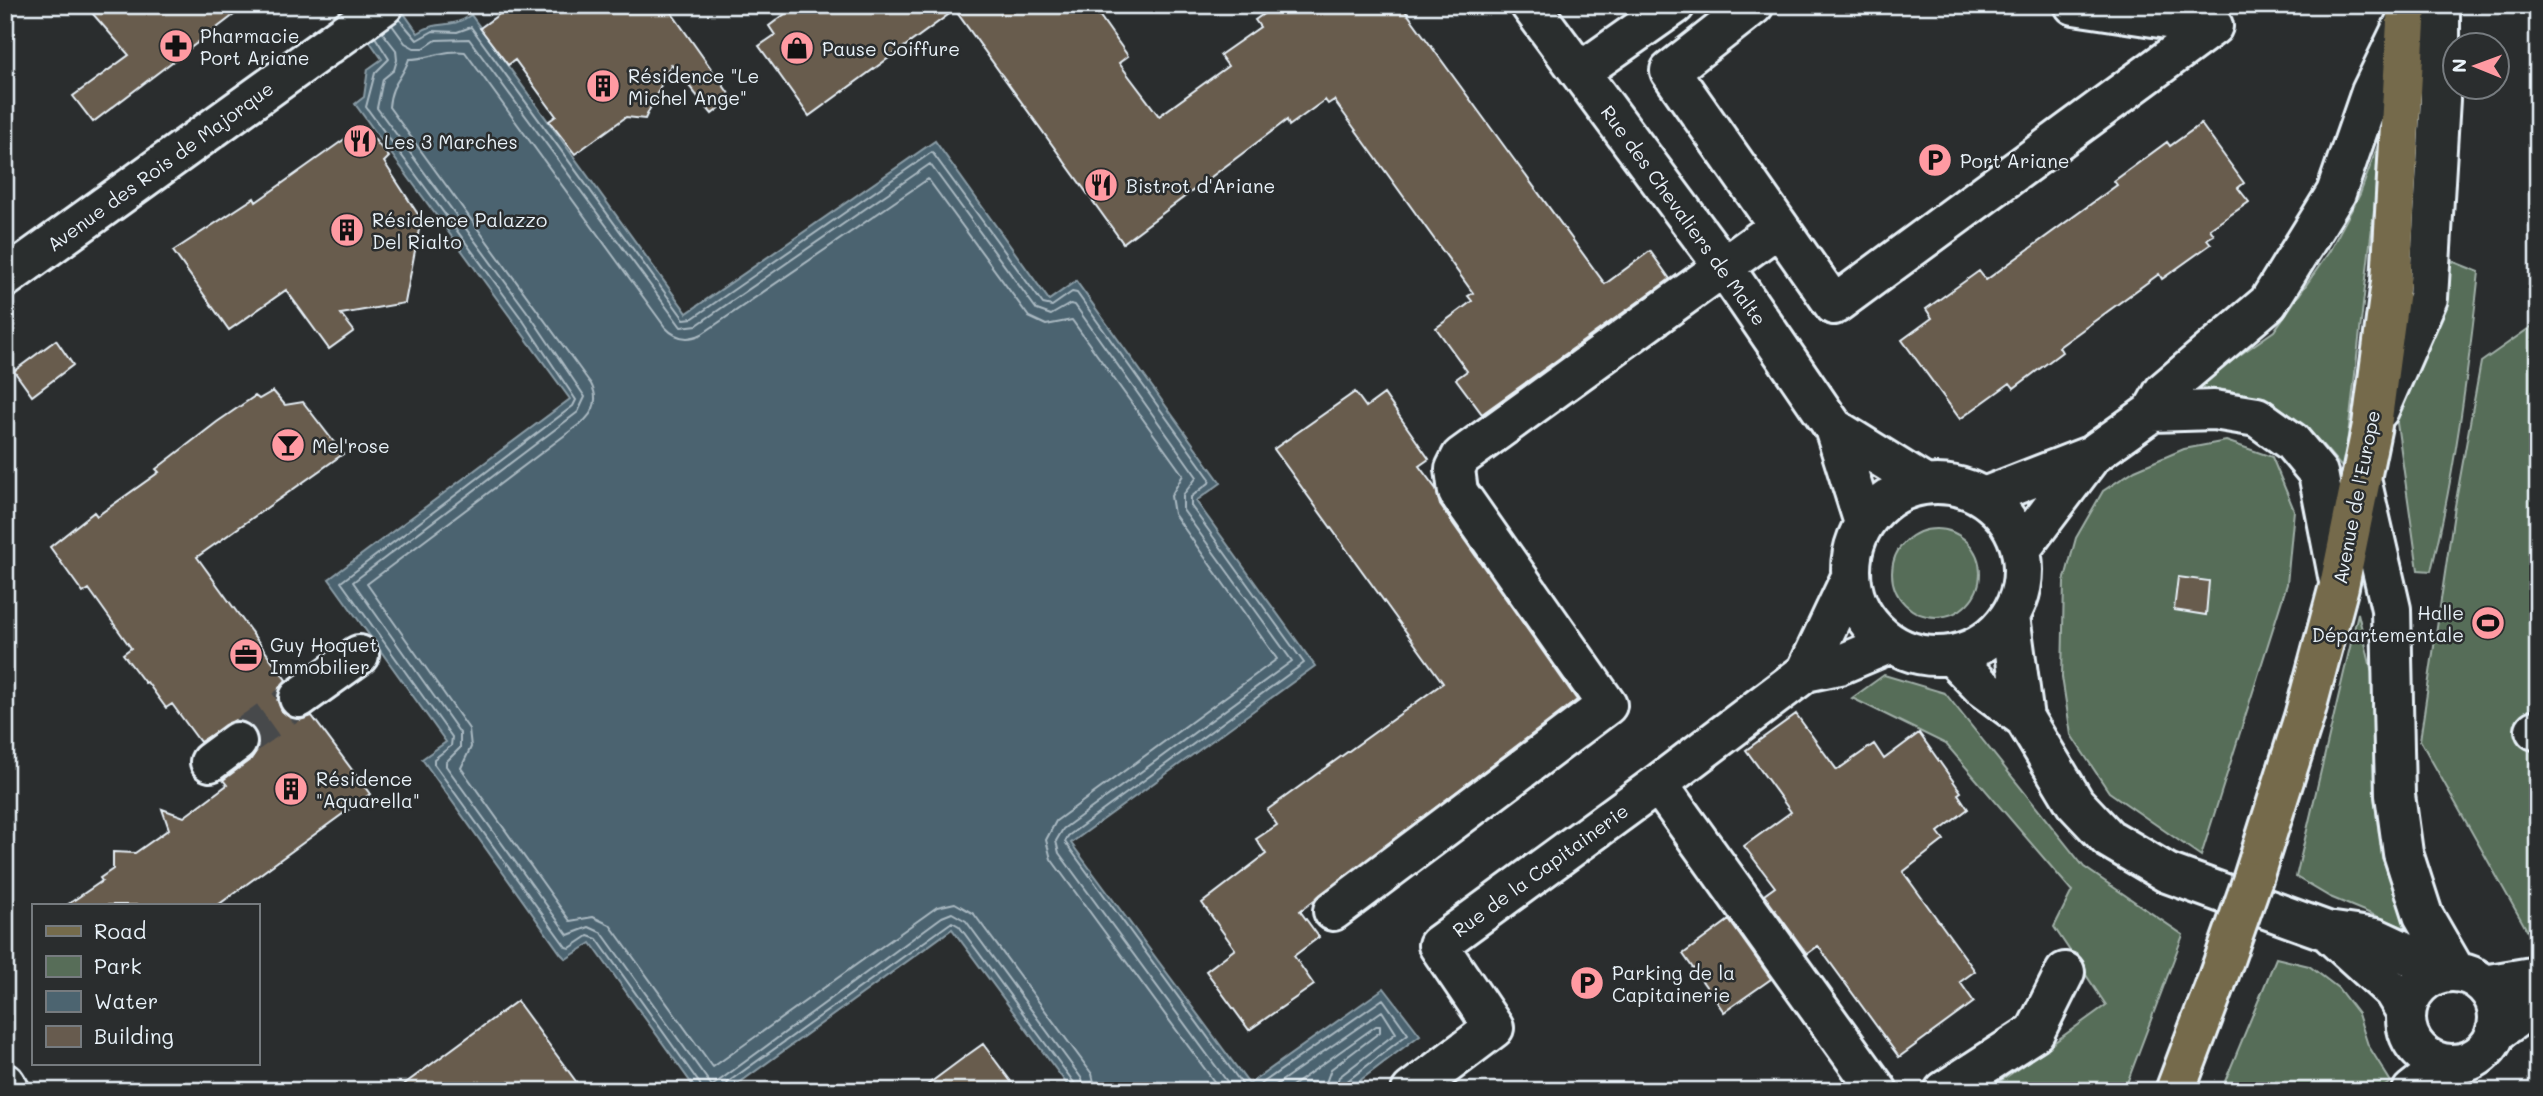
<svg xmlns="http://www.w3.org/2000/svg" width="2543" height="1096" viewBox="0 0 2543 1096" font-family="Mali,sans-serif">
<rect width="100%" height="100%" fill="#2a2d2e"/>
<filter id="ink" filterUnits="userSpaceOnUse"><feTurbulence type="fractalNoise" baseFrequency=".0143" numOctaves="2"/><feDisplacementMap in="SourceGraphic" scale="14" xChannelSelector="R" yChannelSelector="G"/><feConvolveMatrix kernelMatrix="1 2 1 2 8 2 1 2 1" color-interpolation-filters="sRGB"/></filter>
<g filter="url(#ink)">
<path fill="#576d58" stroke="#a0afa8" stroke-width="2" d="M2383 131 2344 470C2297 412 2270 391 2194 387L2274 331 2329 252 2360 194Z
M2444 258 2479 272C2468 372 2455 474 2431 571L2418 570 2396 416Z
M2538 322V950L2420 740 2455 506 2481 362Z
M2226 441 2272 457 2294 510 2287 584 2201 856 2109 792 2071 735 2062 677 2064 582 2076 538 2103 491 2135 470 2184 449Z
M1892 573a44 44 0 1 1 88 0a44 44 0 1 1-88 0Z
M2358 613 2382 715 2374 796 2382 858 2409 920 2410 930 2330 897 2296 877Z
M1884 675 1945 693 2084 867 2183 935 2124 1091H1987L2106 1005 2054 927 2072 891 1946 744 1852 698Z
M2276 958 2309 966 2338 988 2358 1014 2368 1045 2391 1082 2377 1091H2221Z"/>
<path fill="#4c6470" stroke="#8a9ca6" stroke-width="2" d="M344 5H398L418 33C440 18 448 31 471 15L687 313 935 141 1049 300 1076 281 1221 483 1196 501 1315 666 1071 843 1249 1084 1384 988 1420 1035 1346 1091H1072L952 929 728 1091H697L591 943 566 959 561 954 422 759 446 742 329 579 570 399 355 104 364 97 368 69 382 59Z"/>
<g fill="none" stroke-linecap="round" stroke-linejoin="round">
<path stroke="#aab9c2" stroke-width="2" d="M399 19 417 40 433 31 457 32 471 27 684 319 693 318 932 152 1043 304 1052 306 1072 292 1077 293 1210 479 1209 483 1191 497V506L1304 663 1068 836 1065 842 1247 1091
M392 25 405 43 414 48H424L436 40 469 39 681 327 697 325 930 164 1037 310 1051 315 1070 304 1075 305 1197 477 1183 495V510L1292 661 1063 829 1056 841 1059 853 1234 1091
M382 32 396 50 397 60 394 70 383 79 377 108 531 317 585 397 578 412 353 582 460 733V748L446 762V766L568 935 589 927 602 933 712 1086 942 917 952 913 966 921 1082 1079 1086 1091
M375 37 389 59 375 73 366 107 524 322 576 400 573 406 341 582 452 737 451 746 434 759V764L566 947 570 948 588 936 597 939 700 1084 702 1091
M725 1091 728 1082 952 922 959 926 1075 1084 1077 1091
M1096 1091 1092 1074 974 914 955 903 937 907 713 1067 610 925 593 917 570 921 461 768 471 747 469 729 367 584 585 420C596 409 598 397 591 384L389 107C391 82 402 80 409 59 429 59 445 49 465 52L665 327C676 339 688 341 702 334L928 179 1029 317 1046 325 1072 320 1183 475 1171 496 1174 514 1277 659 1056 821 1046 840 1051 859 1221 1091
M1251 1091 1383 999 1408 1034 1346 1082 1343 1091
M1267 1091 1382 1011 1396 1033 1339 1077 1334 1091
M1285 1091 1376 1026H1380V1032L1331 1069 1323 1091"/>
</g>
<path fill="#675b4e" stroke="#e8f1f8" stroke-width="2" d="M85 5H247L93 122 73 96 129 55Z
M512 5H666L732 98 712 114 671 64 645 119 626 117 575 154 549 121 556 116 515 60 508 65 480 28Z
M797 5H1092L1128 56 1119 63 1159 116 1228 66 1220 55 1260 27 1255 20 1276 5H1401L1605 284 1650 251 1670 279 1482 414 1456 379 1467 371 1436 328 1472 301 1468 296 1473 293 1334 100 1328 104 1325 100 1289 126 1287 120 1123 243 955 10 809 116 759 46 775 35 769 26Z
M2201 124 2244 183 2238 188 2249 202 2210 229 2214 235 2207 239 2211 244 2162 279 2159 274 2059 347 2062 352 2014 388 2010 383 1960 419 1902 340 1932 318 1926 309 1979 271 1986 280 2117 185 2114 181 2167 142 2170 146Z
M363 126 389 157 384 162 421 219 405 303 341 314 354 331 329 349 286 290 229 330 173 251 254 198 256 202Z
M56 340 73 365 32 396 14 371Z
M273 391 285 405 303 402 343 454 197 557 286 680 279 688 277 699 282 711 291 718 300 720 312 716 370 794 218 905H67L102 881 100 878 113 869V852L135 853 169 829 162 809 184 817 227 785 223 780 251 759 257 750 259 740 254 728 245 722 235 720 200 742 172 704 166 708 147 682 145 683 123 654 131 648 89 589 83 593 50 547 94 512 97 516 159 472 156 469 217 422 255 396 259 399Z
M1355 392 1366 407 1384 394 1429 459 1419 466 1436 489 1440 505 1577 700 1300 911 1319 937 1294 956 1314 985 1249 1030 1206 971 1235 949 1202 903 1266 854 1256 839 1277 825 1267 810 1443 683 1274 449Z
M2178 577 2209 581 2206 615 2174 610Z
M1796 714 1837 770 1874 744 1884 759 1919 733 1961 792 1958 794 1968 809 1938 832 1944 840 1903 872 1975 971 1960 982 1974 1002 1899 1057 1818 946 1807 954 1764 895 1775 887 1744 846 1791 812 1746 750Z
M1729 920 1771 979 1724 1012 1683 954Z
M517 1001 583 1091H395Z
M983 1044 1018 1091H919L966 1056Z"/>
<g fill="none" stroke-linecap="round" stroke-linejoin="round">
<path stroke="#464a4c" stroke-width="38" stroke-dasharray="38 19" stroke-linecap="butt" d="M237 742 299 698"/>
<g stroke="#e8f1f8" stroke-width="44">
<path id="minor" d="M1530 5 1724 267 1834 428 1864 523
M1754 5 1670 71 1834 305 2213 26 2074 5
M1580 72 1675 5
M5 278 384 5
M2379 410 2428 298 2440 99V5
M2152 412 2214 410 2257 417 2292 442 2318 473 2339 581
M1834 428 1924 484
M2361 479 2391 609 2395 795 2403 853 2423 915 2456 972
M1851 570a86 86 0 1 1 172 0a86 86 0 1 1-172 0Z
M1984 497 2092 455 2152 412 2164 391 2268 303 2336 193 2371 92 2407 18
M2021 549 2092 455
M2010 616 2024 718 2075 803 2108 838 2167 873 2327 931 2376 938 2406 952 2435 975
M1951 655 1981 686 2024 718
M1806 672 1851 577
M299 698 359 655
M2535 730 2538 729
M210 762 237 742
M1658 784 1878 1091
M1333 911 1607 705 1458 492 1455 469 1461 457 1777 228
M2327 931 2393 991 2406 1012
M2406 1018a46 46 0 1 1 92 0a46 46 0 1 1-92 0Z
M2484 985 2538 976
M2495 1033 2538 1002
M5 1083 10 1091
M1411 1091 1494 1028 1438 945 1658 784 1806 672 1839 665 1891 643
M1944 1091 2035 1032 2065 972
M2412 1091 2446 1064"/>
</g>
<g stroke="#e8f1f8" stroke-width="44">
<path id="major" d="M2252 881 2304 717 2339 586 2372 425 2391 282 2407 5
M2175 1091 2216 983"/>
</g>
<use href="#minor" stroke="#2a2d2e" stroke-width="38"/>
<use href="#major" stroke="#756b4b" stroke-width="38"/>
<g stroke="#e8f1f8" stroke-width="44" stroke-linecap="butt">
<path id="major-bridge" d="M2216 983 2252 881"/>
</g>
<use href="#major-bridge" stroke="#756b4b" stroke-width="38"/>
</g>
</g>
<defs>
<g id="pharmacy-disc" transform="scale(1.75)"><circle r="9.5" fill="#ff9aa2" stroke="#2a2d2e"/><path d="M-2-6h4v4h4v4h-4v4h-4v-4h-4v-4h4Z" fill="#111"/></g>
<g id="shop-disc" transform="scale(1.75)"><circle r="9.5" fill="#ff9aa2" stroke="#2a2d2e"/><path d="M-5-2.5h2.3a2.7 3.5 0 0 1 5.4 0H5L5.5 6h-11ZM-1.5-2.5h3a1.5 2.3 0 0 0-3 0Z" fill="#111"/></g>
<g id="building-disc" transform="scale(1.75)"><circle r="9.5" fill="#ff9aa2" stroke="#2a2d2e"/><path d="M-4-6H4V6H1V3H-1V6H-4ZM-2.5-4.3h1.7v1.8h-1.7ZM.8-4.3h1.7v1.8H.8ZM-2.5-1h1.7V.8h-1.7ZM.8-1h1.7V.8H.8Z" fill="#111"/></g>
<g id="restaurant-disc" transform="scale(1.75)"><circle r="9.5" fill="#ff9aa2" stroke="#2a2d2e"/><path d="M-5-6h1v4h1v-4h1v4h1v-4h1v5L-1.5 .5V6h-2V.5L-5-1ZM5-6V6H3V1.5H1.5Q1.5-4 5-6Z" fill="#111"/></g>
<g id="parking-disc" transform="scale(1.75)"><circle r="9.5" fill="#ff9aa2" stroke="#2a2d2e"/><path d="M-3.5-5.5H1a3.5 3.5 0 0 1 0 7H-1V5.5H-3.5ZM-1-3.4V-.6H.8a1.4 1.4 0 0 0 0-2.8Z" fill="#111"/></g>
<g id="bar-disc" transform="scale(1.75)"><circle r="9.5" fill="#ff9aa2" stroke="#2a2d2e"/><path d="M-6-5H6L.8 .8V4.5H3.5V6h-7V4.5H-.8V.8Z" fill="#111"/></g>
<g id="stadium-disc" transform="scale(1.75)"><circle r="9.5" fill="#ff9aa2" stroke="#2a2d2e"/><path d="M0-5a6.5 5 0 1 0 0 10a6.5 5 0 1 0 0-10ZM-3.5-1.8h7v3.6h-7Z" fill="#111"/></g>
<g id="office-disc" transform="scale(1.75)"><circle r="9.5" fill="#ff9aa2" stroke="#2a2d2e"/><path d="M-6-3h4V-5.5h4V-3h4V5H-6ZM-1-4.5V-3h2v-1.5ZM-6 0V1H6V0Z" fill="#111"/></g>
</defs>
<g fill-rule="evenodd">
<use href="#pharmacy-disc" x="176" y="46"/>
<use href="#shop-disc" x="797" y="48"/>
<use href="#building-disc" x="603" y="86"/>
<use href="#restaurant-disc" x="360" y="141"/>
<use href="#parking-disc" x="1935" y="160"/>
<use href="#restaurant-disc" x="1101" y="185"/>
<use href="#building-disc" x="347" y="230"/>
<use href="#bar-disc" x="288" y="445"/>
<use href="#stadium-disc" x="2488" y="623"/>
<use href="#office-disc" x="246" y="655"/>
<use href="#building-disc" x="291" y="789"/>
<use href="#parking-disc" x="1587" y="983"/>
</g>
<g text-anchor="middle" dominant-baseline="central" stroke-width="5" stroke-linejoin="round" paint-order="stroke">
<g font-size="19" fill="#e8f1f8" stroke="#2a2d2e" text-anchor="start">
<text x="200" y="35">Pharmacie<tspan x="200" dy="22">Port Ariane</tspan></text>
<text x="822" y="48">Pause Coiffure</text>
<text x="628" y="75">Résidence "Le<tspan x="628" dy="22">Michel Ange"</tspan></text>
<text x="384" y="141">Les 3 Marches</text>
<text x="1960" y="160">Port Ariane</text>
<text x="1126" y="185">Bistrot d'Ariane</text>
<text x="372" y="219">Résidence Palazzo<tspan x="372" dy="22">Del Rialto</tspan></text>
<text x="312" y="445">Mel'rose</text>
<text x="2464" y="612" text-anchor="end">Halle<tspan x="2464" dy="22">Départementale</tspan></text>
<text x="270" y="644">Guy Hoquet<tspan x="270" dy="22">Immobilier</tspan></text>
<text x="316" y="778">Résidence<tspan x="316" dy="22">"Aquarella"</tspan></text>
<text x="1612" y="972">Parking de la<tspan x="1612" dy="22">Capitainerie</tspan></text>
</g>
<g font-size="19" fill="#e8f1f8" stroke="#2a2d2e">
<text transform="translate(160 166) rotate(-36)">Avenue des Rois de Majorque</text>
<text transform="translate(1684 215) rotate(54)">Rue des Chevaliers de Malte</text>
<text transform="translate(2356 497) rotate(-79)">Avenue de l'Europe</text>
<text transform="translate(1540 870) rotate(-36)">Rue de la Capitainerie</text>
</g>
</g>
<rect width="2543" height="1096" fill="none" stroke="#2a2d2e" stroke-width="28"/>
<rect x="14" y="14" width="2515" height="1068" fill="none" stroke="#e8f1f8" stroke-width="2.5" filter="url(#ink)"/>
<rect x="32" y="904" width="228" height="161" fill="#2a2d2e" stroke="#767b7f" stroke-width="2"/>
<rect x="46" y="926" width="35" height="10" fill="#756b4b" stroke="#767b7f" stroke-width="2"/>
<text x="94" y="939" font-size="21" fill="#e8f1f8">Road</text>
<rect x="46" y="956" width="35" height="21" fill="#576d58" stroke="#767b7f" stroke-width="2"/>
<text x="94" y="974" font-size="21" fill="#e8f1f8">Park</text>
<rect x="46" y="991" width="35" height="21" fill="#4c6470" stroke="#767b7f" stroke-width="2"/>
<text x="94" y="1009" font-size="21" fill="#e8f1f8">Water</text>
<rect x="46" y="1026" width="35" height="21" fill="#675b4e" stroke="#767b7f" stroke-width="2"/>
<text x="94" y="1044" font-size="21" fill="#e8f1f8">Building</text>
<g transform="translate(2476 66) rotate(271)"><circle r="33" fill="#2a2d2e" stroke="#767b7f" stroke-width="2"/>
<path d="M0-5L12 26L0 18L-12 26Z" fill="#ff9aa2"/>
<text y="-10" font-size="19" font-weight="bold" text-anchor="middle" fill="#e8f1f8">N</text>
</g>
</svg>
